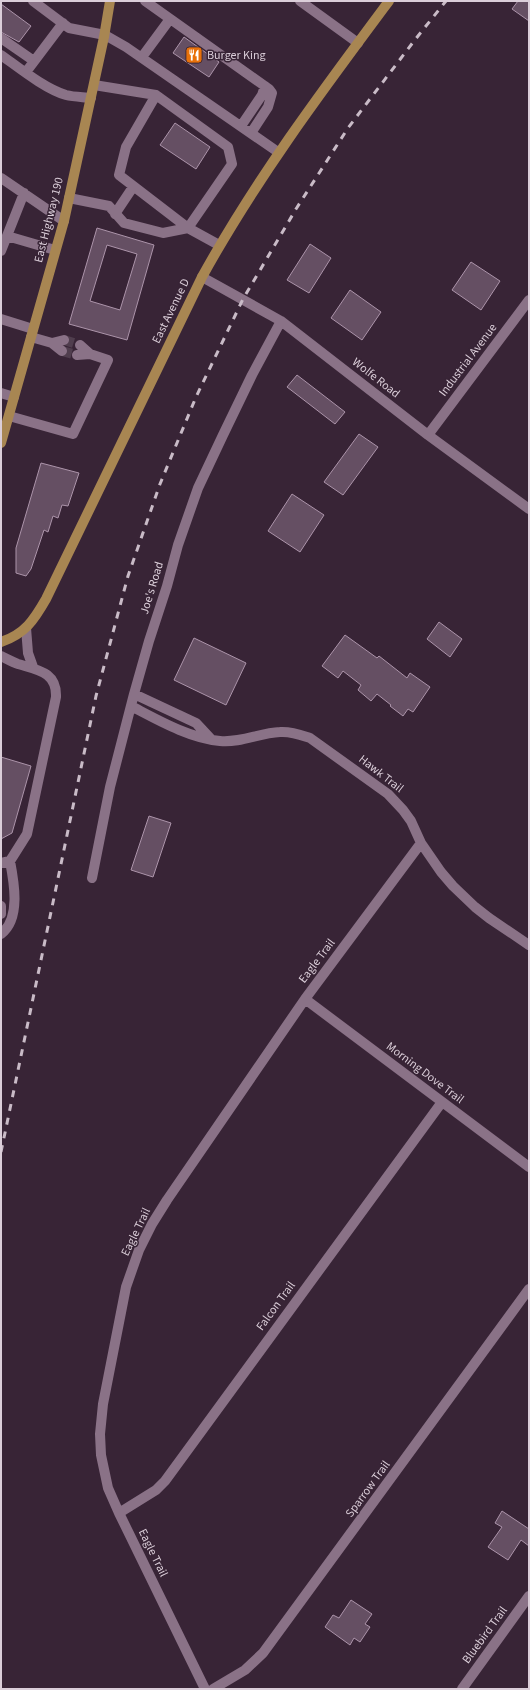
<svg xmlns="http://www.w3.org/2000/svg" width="530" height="1690" viewBox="0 0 530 1690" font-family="'Source Sans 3',sans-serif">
<rect width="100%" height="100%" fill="#382436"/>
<path fill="#654f63" stroke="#ac94aa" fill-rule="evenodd" d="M518 1H529V21L512 9Z
M1 4 31 26 19 42 1 32Z
M184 37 219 62 209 77 173 53Z
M175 123 210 147 196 169 160 145Z
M97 228 154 245 127 340 69 324ZM107 245 137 254 120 310 90 301Z
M310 244 331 258 309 293 287 280Z
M471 262 500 281 481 310 452 290Z
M350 290 381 312 362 340 331 318Z
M297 375 345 412 335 424 287 387Z
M359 434 378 447 343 495 324 482Z
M41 463 79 473 68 506 62 505 58 518 53 516 48 532 44 530 31 569 26 576 16 573V548Z
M292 494 324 515 300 552 268 531Z
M439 622 462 639 450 657 427 639Z
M345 635 377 658 379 656 407 678 410 673 430 687 413 712 408 709 403 716 390 706 391 705 377 694 371 701 358 690 361 685 343 671 338 678 322 666Z
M194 638 246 663 226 705 174 680Z
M1 757 31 766 12 833 1 839Z
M149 816 171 823 153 877 131 870Z
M502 1511 529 1529V1546L521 1540 508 1560 488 1547 502 1527 495 1523Z
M351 1600 372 1614 365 1624 370 1627 360 1642 354 1638 350 1645 325 1627 333 1615 339 1618Z"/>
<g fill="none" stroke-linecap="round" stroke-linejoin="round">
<path stroke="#503e4e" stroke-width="10" stroke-dasharray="10 5" stroke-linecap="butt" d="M64 340 80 345
M62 351 77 355"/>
<path stroke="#8a7287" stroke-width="10" d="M33 1 69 28 105 35 126 47 278 152
M145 1 269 89 272 93 268 107 251 133
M300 1 358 43
M1 38 34 61
M1 55C18 67 45 89 66 95 74 97 83 97 91 98
M142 57 170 19
M26 72 63 23
M94 85 156 95 228 147 232 164 188 228 219 245
M156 95 126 147 119 175 188 228
M241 126 262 95 265 86
M1 178 64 221
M69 198 109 206 124 223 163 233 188 228
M115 214 133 187
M7 236 55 250
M1 251 24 193
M202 277 281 321 428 435 529 509
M1 319 33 329
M31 337 52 343 62 351
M52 343 64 340
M80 345 90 354
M1 393 14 397
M9 416 73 434 108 360 90 354 77 355
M428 435 529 300
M26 628 28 653 33 667
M1 656C7 659 12 662 18 664 38 670 57 672 56 697L27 834 10 861 1 863
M134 694 196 723 210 738
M131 706C158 720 189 738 220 741 241 743 259 733 280 732 291 731 301 735 310 738L388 794 403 810 411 821 421 843 441 872 453 886 475 907 489 918 529 945
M92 878 110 787 134 694 149 641 167 586 178 545 198 488 223 435 252 375 281 321
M1 906V914
M1 934C21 919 14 882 10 861
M305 999 529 1167
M119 1513 156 1490 165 1481 442 1102
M205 1689 119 1513 108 1488 101 1455 100 1434 103 1404 126 1287 139 1250 152 1224 167 1200 305 999 421 843
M213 1689 245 1670 263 1653 529 1289
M462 1689 529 1596"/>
<path stroke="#a88652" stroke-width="10" d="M1 443 64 221 104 37 110 1
M1 642C25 634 34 620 46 599L202 277C256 179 322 91 389 1"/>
<path stroke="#c9bbc7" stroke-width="3" stroke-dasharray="7 7" stroke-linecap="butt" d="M1 1152 96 696 128 576 160 484 196 397 243 299 296 209 348 128 414 41 446 1"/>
</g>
<defs>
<g id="restaurant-square" transform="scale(0.9)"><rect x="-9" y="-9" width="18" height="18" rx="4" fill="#e8710a" stroke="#382436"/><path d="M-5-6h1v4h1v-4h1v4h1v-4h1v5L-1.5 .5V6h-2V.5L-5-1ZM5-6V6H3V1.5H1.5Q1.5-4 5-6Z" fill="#fff"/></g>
</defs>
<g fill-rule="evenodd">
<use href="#restaurant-square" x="194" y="55"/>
</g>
<g text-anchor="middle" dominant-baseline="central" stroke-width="3" stroke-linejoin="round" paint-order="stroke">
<g font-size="12" fill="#dbced9" stroke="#382436" text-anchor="start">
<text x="207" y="55">Burger King</text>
</g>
<g font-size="12" fill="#dbced9" stroke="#382436">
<text transform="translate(49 220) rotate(-76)">East Highway 190</text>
<text transform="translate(171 311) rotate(-64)">East Avenue D</text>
<text transform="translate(468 360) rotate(-53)">Industrial Avenue</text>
<text transform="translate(376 378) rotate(38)">Wolfe Road</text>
<text transform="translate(152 588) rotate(-73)">Joe's Road</text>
<text transform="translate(381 774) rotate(38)">Hawk Trail</text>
<text transform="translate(317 961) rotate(-53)">Eagle Trail</text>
<text transform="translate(425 1073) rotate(37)">Morning Dove Trail</text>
<text transform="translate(136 1232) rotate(-64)">Eagle Trail</text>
<text transform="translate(276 1306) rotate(-54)">Falcon Trail</text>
<text transform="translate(368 1489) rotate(-54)">Sparrow Trail</text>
<text transform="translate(153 1553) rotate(64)">Eagle Trail</text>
<text transform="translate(485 1635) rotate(-54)">Bluebird Trail</text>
</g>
</g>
<rect width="530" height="1690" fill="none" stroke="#dbced9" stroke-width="4"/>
</svg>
